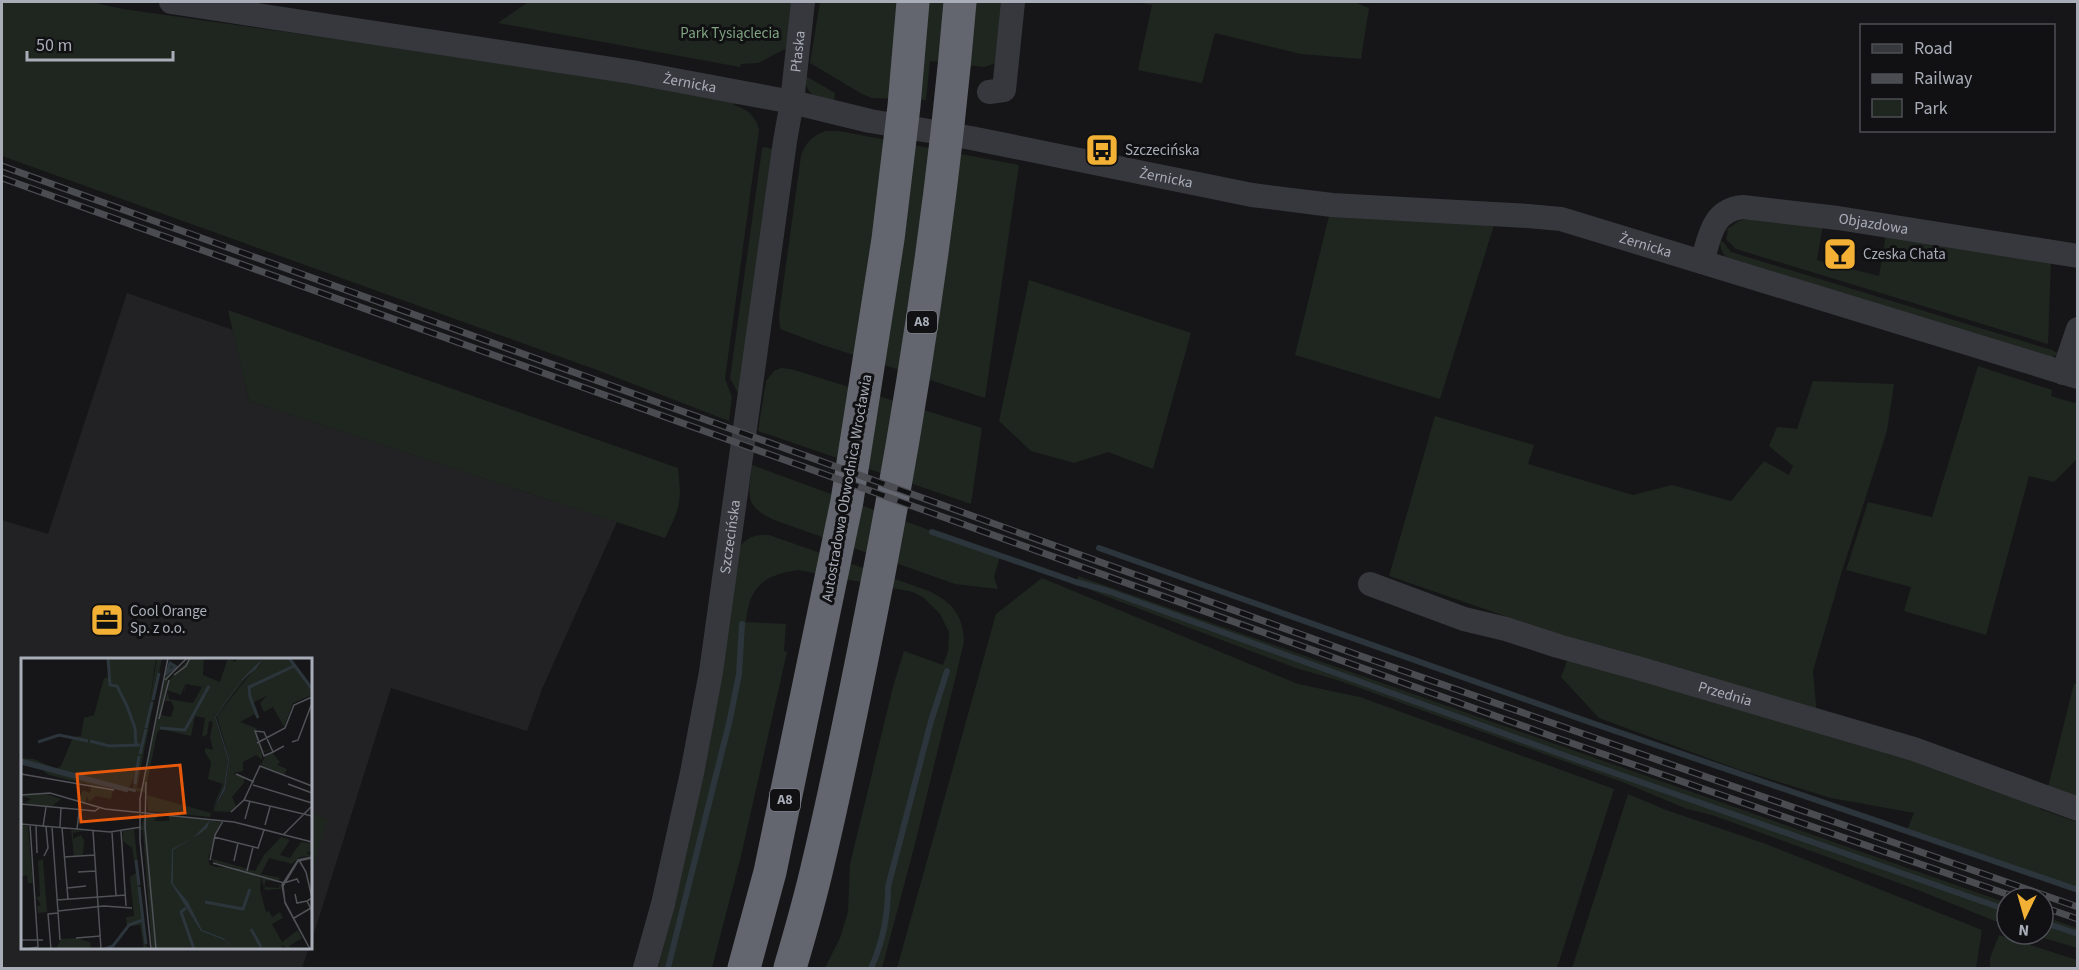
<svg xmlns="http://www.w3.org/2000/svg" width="2079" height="970" viewBox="0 0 2079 970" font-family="'Source Sans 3',sans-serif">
<rect width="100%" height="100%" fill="#161618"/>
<path fill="#222225" d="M127 293 233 330 249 401 617 522 542 689 527 731 391 688 311 943 310 660H22V948H309L302 968H2V520L48 534Z"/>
<path fill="#1e261f" d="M2 2H91L123 9 541 68 734 100V105C747 109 756 116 759 130L725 379 732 397 729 421 597 370 2 156Z
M528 2H794L787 48 758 63 741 64 740 67 498 23Z
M820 2H1003L996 63 984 67 930 61 926 100 872 98 862 94 810 63Z
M1139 2H1354L1369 8 1361 59 1301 54 1215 33 1202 83 1138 70 1152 5Z
M804 75 835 93 834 102C815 97 807 97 804 75Z
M826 131H839L1019 165 985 398 820 344 780 329 779 315 801 156C805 143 813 135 826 131Z
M764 147 773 149 739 394 738 393 730 378 762 149Z
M1329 216 1494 225 1440 399 1295 355Z
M1751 218 1823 224 1817 260 1879 276 1886 234 2051 260 2048 344 1736 249 1726 239 1728 231 1726 230 1739 221Z
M1720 241 1723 242 1731 252 2052 350 2059 354 2052 357 1725 257 1721 249Z
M1029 280 1191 333 1153 469 1108 452 1074 463 1031 451 999 421Z
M228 310 678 468C682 503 680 507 665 538L249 401Z
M1978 366 2052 390 2051 396 2078 404 2077 459 2054 482 2029 476 1986 635 1904 611 1911 587 1846 570 1868 502 1932 517Z
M781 368 791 369 982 428 971 504 758 431 766 381 774 371Z
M1813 381 1894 384 1887 431 1842 571 1813 671 1818 728 2040 804V809L2077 822V890L2029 875 1907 830 1914 813 1831 798 1737 769 1599 718 1561 677 1575 640 1389 576 1435 416 1534 445 1528 464 1633 495 1672 485 1731 501 1764 461 1789 475 1793 466 1769 446 1777 427 1797 429Z
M752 465 1000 556 994 577 998 589 955 584 774 520C743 505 749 496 752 465Z
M760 535H769L929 591C953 603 963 615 964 642L915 844 882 968H825L840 938 848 912 850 864 893 687 904 651 943 665 948 652 949 632 940 614 924 598 913 592 798 570C764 575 749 586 746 622L786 624 784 651 787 652 741 856 712 968H658L674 905 739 548C745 539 750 537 760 535Z
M1078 576 2007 903V926L1918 890 1712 815 1687 809 1625 783 1340 681 1296 668 1100 594 1078 584Z
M1042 578 1298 684 1360 697 1614 789 1557 968H897L996 614Z
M2074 684H2077V801L2047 791Z
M1628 794 1666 810 1766 844 1982 930 1976 968H1572Z
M311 813 328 819 311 873 310 813Z
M2043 916 2077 928V948L2030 934H2043Z
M1999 935 2077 960V968H1990V958Z"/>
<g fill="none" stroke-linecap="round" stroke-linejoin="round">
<path stroke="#2c353c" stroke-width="6" d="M932 532 1076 582 1108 591 1569 757 2007 910
M1099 548 1592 723 2078 890
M2043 922 2078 934
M668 968 730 719 739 674 742 624
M871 968C883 942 888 917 888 887L931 721 947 671"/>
<g stroke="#37383d" stroke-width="24">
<path id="s1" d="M171 2 632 72 792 102 870 121 971 138 1252 195 1332 205 1528 216 1561 219 2078 377"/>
<path d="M989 92 1004 90 1013 2"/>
<path id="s2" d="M1702 262C1710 236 1712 210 1743 207L1838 218 2078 256"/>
<path d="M2063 373 2078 329"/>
<path id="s3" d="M1370 584 1464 619 1506 629 1558 646 1641 669 1914 749 2078 809"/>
<path id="s4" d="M645 968 663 904 692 773 711 672 785 141 792 102 803 2"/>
</g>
<path stroke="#63666e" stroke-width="33" d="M744 968 770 872 847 501 888 239 904 106 913 2
M790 968C800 934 810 899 818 864 841 768 860 670 879 573 915 384 944 193 960 2"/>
<g stroke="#4a4c52" stroke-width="7">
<path id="rail" d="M2 166 1358 655 2078 907
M2 178 1551 736 2018 898
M2043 907 2078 919"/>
</g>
<use href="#rail" stroke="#111113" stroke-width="4.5" stroke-dasharray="14" stroke-linecap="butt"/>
</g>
<defs>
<g id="bus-square" transform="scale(1.725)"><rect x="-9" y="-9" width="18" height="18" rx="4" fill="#f2b134" stroke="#111113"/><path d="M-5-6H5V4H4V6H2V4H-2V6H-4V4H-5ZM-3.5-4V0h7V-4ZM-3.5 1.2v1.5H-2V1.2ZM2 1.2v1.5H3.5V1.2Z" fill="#111"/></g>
<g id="bar-square" transform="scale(1.725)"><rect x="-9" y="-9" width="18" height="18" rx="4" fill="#f2b134" stroke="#111113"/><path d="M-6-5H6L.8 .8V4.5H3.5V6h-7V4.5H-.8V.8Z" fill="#111"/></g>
<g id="office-square" transform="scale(1.725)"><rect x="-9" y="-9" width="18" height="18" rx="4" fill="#f2b134" stroke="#111113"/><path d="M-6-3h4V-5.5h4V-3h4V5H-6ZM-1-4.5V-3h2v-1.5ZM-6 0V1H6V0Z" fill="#111"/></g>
</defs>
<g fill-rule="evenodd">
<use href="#bus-square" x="1102" y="150"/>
<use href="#bar-square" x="1840" y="254"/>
<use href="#office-square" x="107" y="620"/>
</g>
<g text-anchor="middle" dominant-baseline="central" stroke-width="6" stroke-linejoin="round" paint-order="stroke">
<g fill="#111113" stroke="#7b7e86" stroke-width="1.5">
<rect x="907" y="311" width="30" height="22" rx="4.5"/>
<rect x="770" y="789" width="30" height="22" rx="4.5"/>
</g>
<g font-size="14" font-weight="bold" fill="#a8adb8">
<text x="922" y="322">A8</text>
<text x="785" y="800">A8</text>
</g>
<g font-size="15" fill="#7fa381" stroke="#111113">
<text x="730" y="33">Park Tysiąclecia</text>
</g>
<g font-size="15" fill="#a8adb8" stroke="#111113">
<text stroke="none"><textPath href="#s4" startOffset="930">Płaska</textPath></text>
<text stroke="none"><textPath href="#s1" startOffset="525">Żernicka</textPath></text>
<text stroke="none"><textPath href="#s1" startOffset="1011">Żernicka</textPath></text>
<text stroke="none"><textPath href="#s2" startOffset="206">Objazdowa</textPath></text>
<text stroke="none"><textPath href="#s1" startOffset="1497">Żernicka</textPath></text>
<text transform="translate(847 488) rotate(-80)">Autostradowa Obwodnica Wrocławia</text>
<text stroke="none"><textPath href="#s4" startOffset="440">Szczecińska</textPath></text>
<text stroke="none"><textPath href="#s3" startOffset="372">Przednia</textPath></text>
</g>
<g font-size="15" fill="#a8adb8" stroke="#111113" text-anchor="start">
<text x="1125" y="150">Szczecińska</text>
<text x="1863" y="254">Czeska Chata</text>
<text x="130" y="611">Cool Orange<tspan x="130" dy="17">Sp. z o.o.</tspan></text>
</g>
</g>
<g transform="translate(21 658)">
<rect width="291" height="291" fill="#161618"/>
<path d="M87 0H135L127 55 136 0H141L116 130H121L144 20 149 4 157 8 147 21 124 135 111 132 114 119 107 131 0 103V100L13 101 35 111 40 108 52 79 60 78 63 60 73 57 83 20 88 19ZM169 0H183L182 17 199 24 207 0 214 4 217 0H241L194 59 207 102 203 129 190 153 202 126 187 121 190 104 184 94V90L192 92 189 79 192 64 188 63 186 77 181 79 184 60 174 58 170 78 139 71 136 75 140 57 150 59 153 50 150 43H144L147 34 148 41 172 45 181 29 165 26 163 37 164 26 160 37 146 32 149 21ZM242 0H270L291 28V37L272 45 263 69 252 49 243 54 239 45 246 38 233 44 234 56 219 64 235 70 240 94 255 89 241 95V102L235 97 222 104V113L212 115 223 120V125L211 139 215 148 210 154 192 153 204 132 208 101 196 58ZM251 94 259 104 256 107 266 111 263 117 240 107 244 98ZM21 112 81 126 92 133 90 141 75 138 68 144 66 138 64 146 58 142 62 132 69 135 70 127 28 117ZM23 135 40 141 30 149 4 145 10 141 1 138ZM126 137 190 155 189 159 127 153ZM124 156H139L133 163H148V157L200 164 187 200 189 207 195 209 216 210 195 205 188 200 234 213 243 197 260 179 269 182 259 197 269 200 280 184 291 185V193L285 195 291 198 279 199 271 206 248 200 240 216 260 220 255 224 245 222 243 229 258 230 259 225 260 231 244 232 240 219 239 232 245 254 248 253 251 259 259 254 262 260 251 266 261 284 277 272 281 280 268 288 269 291 260 287 262 291H131L122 172 113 171 126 291H123L119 267 109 268 92 289 82 291 93 287 106 270 105 259 113 258 109 219 115 215 111 190 102 183V173L120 170ZM0 167 7 168 12 225H7L6 217 0 219ZM50 172 63 173 52 175V181L60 177 63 182 62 197 53 198ZM22 201 26 254 17 255 16 248 20 247 15 239 19 238 17 203ZM55 280 69 284 70 291H35L40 281Z" fill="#1e261f"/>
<path d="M242 0 235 11 220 23 195 59 208 101 204 132 192 152 203 129 207 102 194 59 221 21ZM189 162 186 170 177 177 152 192V226L167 244 181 272 202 280 213 291 203 282 180 273 150 225 151 191 172 180Z" fill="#2c353c"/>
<path fill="none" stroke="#2c353c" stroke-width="3" d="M87 0 89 27 96 28 106 48 114 70 115 87M268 0 291 31M149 5 155 9 146 15ZM233 27 273 8M233 27 228 29 229 39 237 60M132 42 138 15M125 70 131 44M139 70 164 72 188 28M69 83 88 88 119 87M17 84 38 77 67 83M119 96 125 71M0 102 115 133M0 105 107 133M114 126 118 98M115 202 118 227M184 244 222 251 229 231M165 250 160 254 173 291M122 263 125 286M230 271 240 289M84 291 92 288 108 267 122 262 118 229"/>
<path fill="none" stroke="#505258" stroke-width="1.5" d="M153 17 165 8 169 0M144 22 166 0M138 61 148 22M271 84 277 82 291 45M236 85 264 70 273 47 291 39M252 94 243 74 234 73 243 98 245 97 252 94 263 88M0 116 93 132M215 116 233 124M125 124 124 169 135 291M267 126 291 135M232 127 291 145M0 137 29 135 84 151 213 164 291 184M223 142 291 158M0 146 74 153 78 150M210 154 223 142 239 108 291 128M224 161 229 143M0 166 89 174 120 169M244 167 249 149M15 168 16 195M22 169 25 149M31 169 39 282M39 169 40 150M41 170 47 241M56 171 59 146M72 173 80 291M100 173 105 248M91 174 95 238M262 177 291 148M193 179 237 190 243 172M23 198 27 190 25 169M43 199 74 197M189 202 194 177 202 163M278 202 285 214 291 240 286 243 290 251M213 203 217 185M192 205 263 225 276 221 278 225M226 213 232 189M57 214 75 213M46 230 65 228M274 236 276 245 286 243M36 242 105 237M37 253 83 248 111 250M273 260 290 250M55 280 80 278M0 282H22M6 291 17 289 9 167M30 291 27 256 37 255M130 291 119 183V141L147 0M289 291 264 245 262 228 277 203 291 200M289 291 264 244 261 227 277 202 291 199"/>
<path fill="#e8590c" fill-opacity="0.15" stroke="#e8590c" stroke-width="3" d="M159 107 164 155 60 164 56 116Z"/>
<rect width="291" height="291" fill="none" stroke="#a8adb8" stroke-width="3"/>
</g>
<rect width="2079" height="970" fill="none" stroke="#a8adb8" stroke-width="6"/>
<rect x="1860" y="24" width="195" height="108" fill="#111113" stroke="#4d4f55" stroke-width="1.5"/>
<rect x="1872" y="44" width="30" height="9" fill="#37383d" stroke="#4d4f55" stroke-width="1.5"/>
<text x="1914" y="54" font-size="18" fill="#a8adb8">Road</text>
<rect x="1872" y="74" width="30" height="9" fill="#4a4c52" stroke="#4d4f55" stroke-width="1.5"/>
<text x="1914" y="84" font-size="18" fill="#a8adb8">Railway</text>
<rect x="1872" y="99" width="30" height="18" fill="#1e261f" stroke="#4d4f55" stroke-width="1.5"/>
<text x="1914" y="114" font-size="18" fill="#a8adb8">Park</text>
<g transform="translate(2025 916) rotate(185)"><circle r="28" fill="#111113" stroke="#4d4f55" stroke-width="1.5"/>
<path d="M0-4.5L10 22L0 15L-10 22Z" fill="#f2b134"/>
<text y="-9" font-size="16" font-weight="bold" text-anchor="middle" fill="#a8adb8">N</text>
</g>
<path d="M27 51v9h146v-9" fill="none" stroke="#a8adb8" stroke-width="3"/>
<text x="36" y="51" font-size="18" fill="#a8adb8" stroke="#111113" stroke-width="4.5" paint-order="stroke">50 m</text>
</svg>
